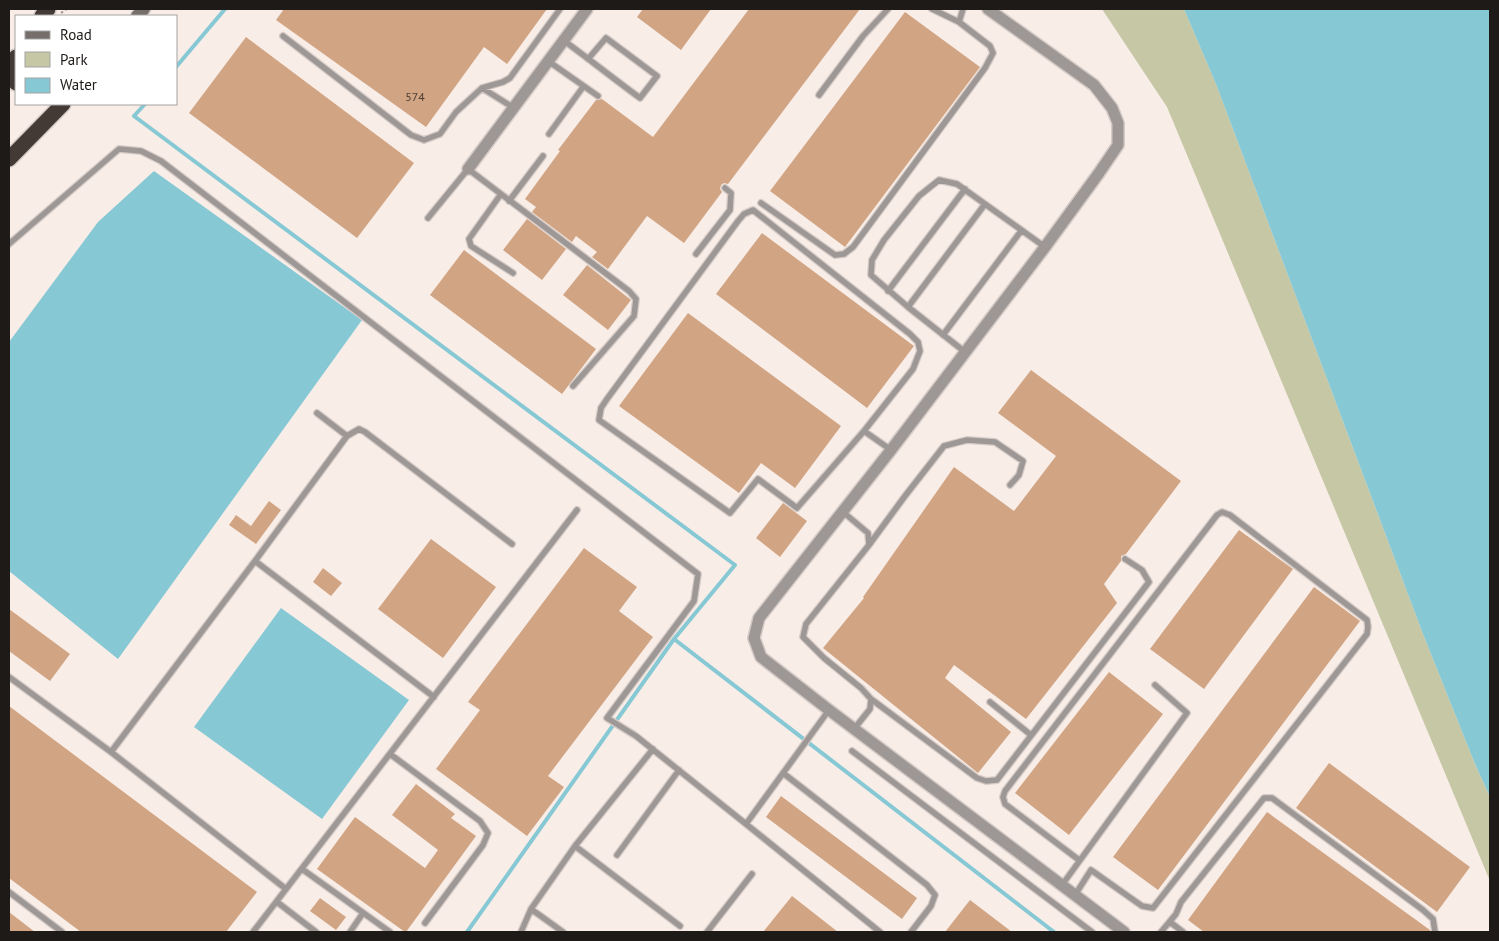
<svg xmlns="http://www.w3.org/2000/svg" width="1499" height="941" viewBox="0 0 1499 941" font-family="'PT Sans',sans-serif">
<rect width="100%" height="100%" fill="#f9ede7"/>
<path fill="#c5c7a5" d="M1102 9H1184L1216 84 1423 634 1475 764 1490 797V881L1167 107Z"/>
<path fill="#87c8d5" d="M1184 9H1490V797L1475 764 1423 634 1216 84Z
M154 171 362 320 118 659 9 571V342L98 222Z
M281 608 409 700 322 819 194 727Z"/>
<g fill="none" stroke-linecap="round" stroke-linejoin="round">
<path stroke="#87c8d5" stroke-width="4" d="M176 67 225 9
M145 104 134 116 735 565 674 639 1054 932
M467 932 674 639"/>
</g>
<path fill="#d1a584" d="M284 9H547L507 64 484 47 426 127 276 20Z
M643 9H711L681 50 637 17Z
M749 9H860L728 184 724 183 721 185 720 189 722 192 684 243 647 216 608 269 592 257 597 252 576 236 572 242 532 212 536 207 525 199 560 151 558 150 596 100 602 99 653 137Z
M905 12 980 67 845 247 770 191Z
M246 37 414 163 357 238 189 113Z
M527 219 566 249 542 280 503 250Z
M762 233 914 346 867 408 716 294Z
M464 250 596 349 562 394 430 295Z
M587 265 631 300 608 330 563 295Z
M688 313 841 426 795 488 761 463 739 493 619 406Z
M1031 370 1181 481 1126 554 1121 556V561L1104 584 1117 603 1026 719 954 665 945 678 1011 732 978 773 823 648 864 598 863 597 954 467 1014 511 1056 456 998 413Z
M269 501 281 510 256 544 229 525 236 515 251 526Z
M783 503 807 521 780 557 756 538Z
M1239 530 1293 569 1204 689 1150 649Z
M431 539 496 587 443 658 378 609Z
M584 548 637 587 619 611 653 637 548 776 564 787 527 836 436 769 480 710 468 702Z
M323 568 342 583 331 596 313 582Z
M1314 587 1360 621 1158 890 1113 857Z
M9 609 70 654 50 681 9 651Z
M1109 672 1163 714 1069 835 1015 793Z
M9 706 257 892 226 932H81L9 878Z
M1329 763 1470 867 1437 912 1296 808Z
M416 784 455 814 451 818 476 836 406 932H405L317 869 355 817 425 868 438 850 392 815Z
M781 796 917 898 902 919 766 817Z
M1267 812 1430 930V932H1204L1188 920Z
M792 896 838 932H763Z
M320 898 346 917 336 930 310 911Z
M970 900 1012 932H945Z
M9 912 35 932H9Z"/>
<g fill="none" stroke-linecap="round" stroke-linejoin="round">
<g stroke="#d6cbc6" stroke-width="8">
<path id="lane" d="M932 9 959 22
M283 36 411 135 424 140 440 134 456 112 482 88 514 108
M563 40C589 59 614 79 640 98L657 76 606 38 588 59
M548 61 598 96
M482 88 503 82 510 78 560 9
M819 95 863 36 888 9
M549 134 583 87
M501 194 469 239 471 246 513 273
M509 201 543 156
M761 203 835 255 844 254 853 247 985 68 993 53 990 46 959 22 963 9
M753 210 910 334 918 342 920 351 913 369 864 431 797 508 758 479 730 513 599 420 601 408 607 399 738 221 744 214Z
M428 218 468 169 629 291 636 299 634 316 573 386
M9 244 119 149 141 151 161 161 698 574 694 601 607 718 636 736 746 824 829 710
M696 254 730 210 731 193 725 188
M888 291 965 189
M908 307 985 204
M943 335 1021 231
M965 352 908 307 871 275 872 260 884 240 919 196 939 180 957 184 1045 247
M317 413 347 436 255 561 434 697
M864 431 891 450
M347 436 359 429 365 432 512 544
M843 512 868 533 869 545 806 624 803 637 824 658 861 688 871 699 870 709 854 729
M869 545 905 496 944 446 967 440 995 442 1023 461 1019 475 1010 485
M255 561 111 752 286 889
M9 677 111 752
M871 699 977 778 986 781 997 780 1149 582 1142 570 1125 559
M990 702 1031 735
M852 751 1092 932
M390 754 480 821 488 833 483 845 425 923
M783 773 927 885 935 895 931 906 911 932
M746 824 880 932
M575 846 680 926
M617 855 679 770
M302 869 390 932
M1062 885 1187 713 1155 685
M9 892 62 932
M1075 895 1091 870 1142 906 1153 908 1367 634 1368 627 1367 620 1230 515 1222 512 1217 515 1005 791 1003 797 1005 804 1079 860
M277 902 316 932
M531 909 563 932
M1170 922 1183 932
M253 932 577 510
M350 932 363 913
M521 932 531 909 575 846 653 749
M707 932 752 874
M1161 932 1176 914 1181 902 1264 798H1272L1423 910 1433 919 1435 932"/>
</g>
<g stroke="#d6cbc6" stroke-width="14">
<path id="street" d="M988 9 1094 85 1112 108 1118 123V145L1099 173 1045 247 891 450 759 618 754 638 761 657 829 710 1124 932
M468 169 587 9"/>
</g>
<g stroke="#d6cbc6" stroke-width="15">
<path id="secondary" d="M137 16 144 9"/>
</g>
<g stroke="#d6cbc6" stroke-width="18">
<path id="highway" d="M42 16 48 9
M16 57 14 71 16 83
M9 159 63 104"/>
</g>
<path stroke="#a19894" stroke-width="2" stroke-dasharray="2.5 2.5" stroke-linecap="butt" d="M61 13 67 9"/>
<use href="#lane" stroke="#9d9896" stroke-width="5.5"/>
<use href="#street" stroke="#9d9896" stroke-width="11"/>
<use href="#secondary" stroke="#766e6b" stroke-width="12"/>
<use href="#highway" stroke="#433935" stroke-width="15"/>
</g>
<g text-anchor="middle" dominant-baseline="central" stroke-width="5" stroke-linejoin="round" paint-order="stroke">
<g font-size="12" fill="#4b3d33">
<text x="415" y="96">574</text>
</g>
</g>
<rect width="1499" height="941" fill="none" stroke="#1e1a18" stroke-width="20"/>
<rect x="15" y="15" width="162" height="90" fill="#ffffff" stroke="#a5a3a3"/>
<rect x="25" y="31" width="25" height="8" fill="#766e6b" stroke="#a5a3a3"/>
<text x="60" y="40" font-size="15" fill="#1e1a18">Road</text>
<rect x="25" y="52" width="25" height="15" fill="#c5c7a5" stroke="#a5a3a3"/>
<text x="60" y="65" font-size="15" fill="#1e1a18">Park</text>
<rect x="25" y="78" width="25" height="15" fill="#87c8d5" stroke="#a5a3a3"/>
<text x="60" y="90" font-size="15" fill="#1e1a18">Water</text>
</svg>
